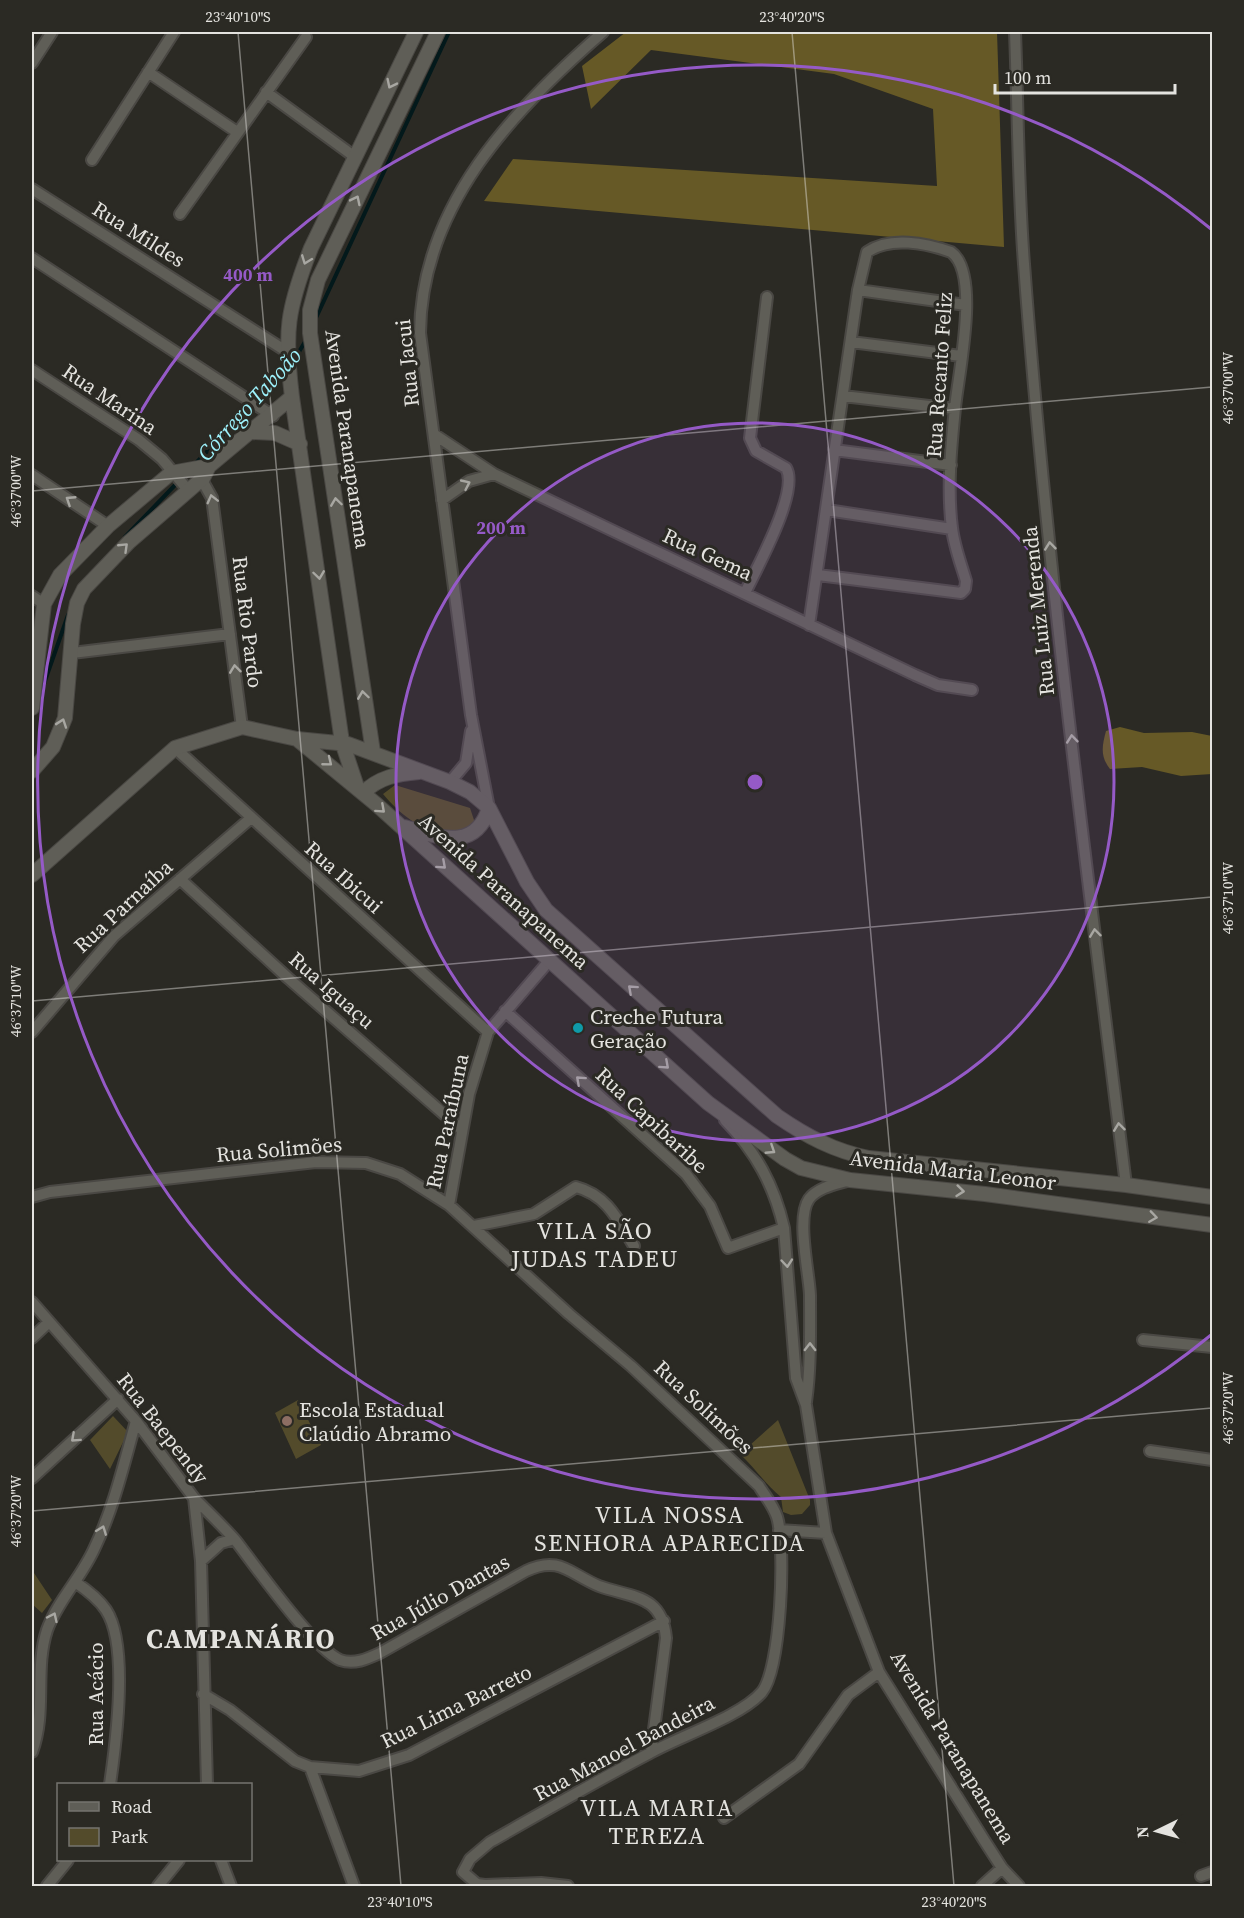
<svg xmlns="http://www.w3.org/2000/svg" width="1244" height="1918" viewBox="0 0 1244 1918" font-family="'Source Serif 4',serif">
<rect width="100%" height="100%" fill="#2b2a24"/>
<path fill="#534b2b" d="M395 785 470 808 475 823C444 849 404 820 383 794Z
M298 1400 321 1445 296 1459 275 1413Z
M113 1416 128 1432 110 1469 90 1440Z
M778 1420 810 1500V1505L802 1514 791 1515 783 1512 781 1497C765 1484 755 1468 740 1454Z
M32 1570 52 1600 42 1613 32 1604Z"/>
<path fill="#665926" d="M626 32H997L1004 247 484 201 513 159 937 186 933 109 834 74 651 50 591 109 582 66Z
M1120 727 1144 733 1192 732 1212 736V774L1181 776 1142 767 1110 769C1100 756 1102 746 1106 731Z"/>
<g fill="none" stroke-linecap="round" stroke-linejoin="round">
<path stroke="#03191b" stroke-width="4" d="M315 320 449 32
M293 362 306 340
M195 464 286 370
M125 537 178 482
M39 698 68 615"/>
<g stroke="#4a4844" stroke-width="14">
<path id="minor" d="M1015 32C1018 109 1018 187 1024 264 1047 572 1088 878 1126 1185
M32 63 52 32
M148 72 237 132
M266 92 355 157
M92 160 174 32
M32 189 286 351
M180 214 306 37
M32 258 273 416
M858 290 966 305
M851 342 961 356
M32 370 139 440 162 459 188 490
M843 396 955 409
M435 435 494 474 915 675 938 685 972 690
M834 450 951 465
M198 473 212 498 242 727
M32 475 108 526
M442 500 469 481 494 474
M827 510 952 529
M745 593C756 569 800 491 786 468L756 451 750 438 767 297
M32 596 44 604
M809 625 858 290 867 252C890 236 926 243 951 252 981 273 958 375 955 408 951 447 947 489 952 528 954 546 961 564 966 581L965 589 961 593 818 575
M72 653 230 634
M175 748 488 1032
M450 782 466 763 471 731
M489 808 471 715 420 333C421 206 513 110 603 32
M180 879 288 978 461 1129
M505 1011 686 1174 710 1206 728 1248 784 1228
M32 1032 114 936 251 818
M725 1120C756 1152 774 1185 784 1228L796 1378 806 1405 826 1533 879 1672 984 1840 1002 1868 1019 1886
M32 1197 50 1192 316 1162 366 1163 400 1174 449 1205 569 1314 631 1366 759 1486C765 1496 773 1505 777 1517 786 1546 781 1668 762 1692 742 1716 678 1737 650 1753 596 1781 543 1812 490 1842L470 1859 463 1872 477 1884 485 1885 541 1883 568 1886
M449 1205 469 1094 488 1032 549 961
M474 1226 534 1214 576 1187C607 1195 618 1220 634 1246
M32 1302 136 1421 194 1498 201 1561 207 1784
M32 1338 49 1322
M1143 1340 1212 1347
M806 1402C811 1367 810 1331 810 1295 809 1272 796 1217 809 1199 818 1187 837 1184 850 1180
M1150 1451 1212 1460
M32 1478 118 1399
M194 1498C208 1512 223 1526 236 1541 256 1567 314 1649 340 1660 354 1665 367 1659 380 1653L526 1571C559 1555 570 1574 599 1586 632 1598 662 1594 666 1638L651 1752
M779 1530 826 1533
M201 1561 221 1543 234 1539
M75 1582C87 1590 98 1598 106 1610 129 1645 116 1743 110 1784
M203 1694 230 1710 295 1761 310 1767 359 1771 409 1755 664 1621
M32 1752C47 1712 34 1670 47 1630 58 1600 82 1577 95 1547 114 1507 124 1463 136 1421
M310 1767 354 1886
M724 1818 799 1764 848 1695 879 1672
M221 1860 231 1886
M1201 1876 1212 1872
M47 1886 68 1860
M158 1886 179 1860
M982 1886 1002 1868"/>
</g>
<g stroke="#4a4844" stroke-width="16">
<path id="tertiary" d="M253 432 275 433 300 444
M32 708 44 604 60 575 108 526 171 473 209 466
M297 739 376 804 708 1103 785 1159 801 1168 850 1180 985 1194 1212 1225
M373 752 310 333V310L318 280 438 32
M32 771 53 747 65 718 73 624 77 603 84 589 129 542 203 478 209 466 292 397
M356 784 342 742 292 397C284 332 287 309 311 248L416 32
M363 793C379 777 397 774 419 772
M404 827C437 836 475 853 489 808
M32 875 175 748 242 727 297 739 348 744 450 782 470 792 489 808 527 882 546 910 777 1116C806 1136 834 1151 869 1158L1126 1185 1212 1197"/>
</g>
<use href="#minor" stroke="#5f5e57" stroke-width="10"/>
<use href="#tertiary" stroke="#5f5e57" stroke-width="14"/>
</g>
<defs><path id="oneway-chevron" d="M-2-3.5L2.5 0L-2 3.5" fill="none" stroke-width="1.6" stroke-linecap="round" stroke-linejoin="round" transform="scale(1.5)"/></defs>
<g stroke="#a8a7a2">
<use href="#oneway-chevron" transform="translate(391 84) rotate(116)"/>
<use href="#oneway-chevron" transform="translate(356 200) rotate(-64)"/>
<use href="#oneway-chevron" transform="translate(306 260) rotate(111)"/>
<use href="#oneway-chevron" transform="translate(466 484) rotate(-25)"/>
<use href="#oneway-chevron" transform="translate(212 499) rotate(-104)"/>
<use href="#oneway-chevron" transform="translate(70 500) rotate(-147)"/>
<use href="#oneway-chevron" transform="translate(336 502) rotate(-98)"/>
<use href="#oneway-chevron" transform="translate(1050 546) rotate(-96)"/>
<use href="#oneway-chevron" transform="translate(124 547) rotate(-44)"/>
<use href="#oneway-chevron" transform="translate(319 575) rotate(82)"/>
<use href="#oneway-chevron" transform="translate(235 669) rotate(-97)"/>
<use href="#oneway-chevron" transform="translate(363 695) rotate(-98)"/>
<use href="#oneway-chevron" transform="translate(62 723) rotate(-71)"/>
<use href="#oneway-chevron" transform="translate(1072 739) rotate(-96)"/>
<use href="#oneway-chevron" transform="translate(328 762) rotate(39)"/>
<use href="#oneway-chevron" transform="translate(381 809) rotate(42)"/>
<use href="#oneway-chevron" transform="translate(442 865) rotate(42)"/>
<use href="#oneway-chevron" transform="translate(1095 933) rotate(-97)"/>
<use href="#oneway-chevron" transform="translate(632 989) rotate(-138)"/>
<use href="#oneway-chevron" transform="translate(665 1065) rotate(42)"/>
<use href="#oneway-chevron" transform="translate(580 1080) rotate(-138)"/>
<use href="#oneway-chevron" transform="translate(1119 1127) rotate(-97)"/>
<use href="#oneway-chevron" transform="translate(771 1150) rotate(33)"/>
<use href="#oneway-chevron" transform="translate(960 1191) rotate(6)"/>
<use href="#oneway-chevron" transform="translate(1153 1217) rotate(8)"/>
<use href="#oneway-chevron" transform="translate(787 1263) rotate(85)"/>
<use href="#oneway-chevron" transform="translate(810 1347) rotate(-90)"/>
<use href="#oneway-chevron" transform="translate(75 1438) rotate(138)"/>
<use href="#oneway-chevron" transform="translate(102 1530) rotate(-69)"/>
<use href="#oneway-chevron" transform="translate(53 1617) rotate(-65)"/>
</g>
<path fill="none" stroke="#e4e3df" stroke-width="1.5" stroke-opacity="0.45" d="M238 32 401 1886M792 32 954 1886M32 491 1212 387M32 1001 1212 897M32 1511 1212 1408"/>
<circle cx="755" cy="782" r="359" fill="#955ac7" fill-opacity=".12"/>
<g fill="none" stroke="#955ac7" stroke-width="3">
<circle cx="755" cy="782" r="359"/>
<path d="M1211 1335A717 717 0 1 1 1211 229"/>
</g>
<circle fill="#0f9aa8" stroke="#2b2a24" stroke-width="2" cx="578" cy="1028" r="6"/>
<circle fill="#8d6e63" stroke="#2b2a24" stroke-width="2" cx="287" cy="1421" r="6"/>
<g text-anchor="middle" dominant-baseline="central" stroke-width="6" stroke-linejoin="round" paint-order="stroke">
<g font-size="21" fill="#e4e3df" stroke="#2b2a24">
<text transform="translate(139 234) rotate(32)">Rua Mildes</text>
<text transform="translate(407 363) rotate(-96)">Rua Jacui</text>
<text transform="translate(939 375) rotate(-86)">Rua Recanto Feliz</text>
<text transform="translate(110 399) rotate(34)">Rua Marina</text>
<text transform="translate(348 439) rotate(82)">Avenida Paranapanema</text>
<text transform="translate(708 554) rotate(25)">Rua Gema</text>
<text transform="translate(1038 611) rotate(-96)">Rua Luiz Merenda</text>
<text transform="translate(248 622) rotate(83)">Rua Rio Pardo</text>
<text transform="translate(344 877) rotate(42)">Rua Ibicui</text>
<text transform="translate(504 891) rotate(42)">Avenida Paranapanema</text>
<text transform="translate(123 906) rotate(-43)">Rua Parnaíba</text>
<text transform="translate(332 990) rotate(41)">Rua Iguaçu</text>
<text transform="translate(652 1120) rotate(43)">Rua Capibaribe</text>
<text transform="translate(447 1121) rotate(-78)">Rua Paraíbuna</text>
<text transform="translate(279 1149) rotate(-5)">Rua Solimões</text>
<text transform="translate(953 1170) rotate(7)">Avenida Maria Leonor</text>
<text transform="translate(704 1407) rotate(43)">Rua Solimões</text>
<text transform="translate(163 1428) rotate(52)">Rua Baependy</text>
<text transform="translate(440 1597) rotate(-29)">Rua Júlio Dantas</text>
<text transform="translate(95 1694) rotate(-90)">Rua Acácio</text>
<text transform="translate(456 1706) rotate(-26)">Rua Lima Barreto</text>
<text transform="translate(953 1747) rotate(59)">Avenida Paranapanema</text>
<text transform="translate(624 1748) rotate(-28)">Rua Manoel Bandeira</text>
</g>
<g font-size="21" fill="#e4e3df" stroke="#2b2a24" text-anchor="start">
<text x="590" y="1016">Creche Futura<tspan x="590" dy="24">Geração</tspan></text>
<text x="299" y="1409">Escola Estadual<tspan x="299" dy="24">Claúdio Abramo</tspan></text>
</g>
<g font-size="22" font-style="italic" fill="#9df1fb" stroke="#2b2a24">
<text transform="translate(249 404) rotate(-48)">Córrego Taboão</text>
</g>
<g font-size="24" letter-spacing="1.5" fill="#e4e3df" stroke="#2b2a24">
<text x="595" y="1230">VILA SÃO<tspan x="595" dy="28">JUDAS TADEU</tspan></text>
<text x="670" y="1514">VILA NOSSA<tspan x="670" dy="28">SENHORA APARECIDA</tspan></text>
<text x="657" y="1807">VILA MARIA<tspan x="657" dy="28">TEREZA</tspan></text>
</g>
<g font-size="27" font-weight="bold" letter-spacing="1.5" fill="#e4e3df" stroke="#2b2a24">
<text x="241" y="1638">CAMPANÁRIO</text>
</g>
</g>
<circle cx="755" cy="782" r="9" fill="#955ac7" stroke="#2b2a24" stroke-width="3"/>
<g font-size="18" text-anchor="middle" font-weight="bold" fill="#955ac7" stroke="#2b2a24" stroke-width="6" stroke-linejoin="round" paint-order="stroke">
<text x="248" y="281">400 m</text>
<text x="501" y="534">200 m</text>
</g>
<rect width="1244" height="1918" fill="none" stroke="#2b2a24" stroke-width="66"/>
<rect x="57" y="1783" width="195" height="78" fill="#2b2a24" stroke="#75746f" stroke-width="1.5"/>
<rect x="69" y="1802" width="30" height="9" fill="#5f5e57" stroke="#75746f" stroke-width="1.5"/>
<text x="111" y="1813" font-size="18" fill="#e4e3df">Road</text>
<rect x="69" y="1828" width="30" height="18" fill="#534b2b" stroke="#75746f" stroke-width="1.5"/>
<text x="111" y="1843" font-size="18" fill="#e4e3df">Park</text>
<g transform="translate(1157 1831) rotate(265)" stroke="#2b2a24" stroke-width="4.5" paint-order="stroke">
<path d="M0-4.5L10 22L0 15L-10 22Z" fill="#e4e3df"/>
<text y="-9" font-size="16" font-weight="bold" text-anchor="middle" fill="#e4e3df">N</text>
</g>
<path d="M995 84v9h180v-9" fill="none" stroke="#e4e3df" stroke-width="3"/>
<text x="1004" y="84" font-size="18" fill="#e4e3df" stroke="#2b2a24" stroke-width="4.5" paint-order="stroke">100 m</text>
<rect x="33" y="33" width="1178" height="1852" fill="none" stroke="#e4e3df" stroke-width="2"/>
<g font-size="15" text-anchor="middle" fill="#e4e3df">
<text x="238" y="22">23°40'10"S</text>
<text x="792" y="22">23°40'20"S</text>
<text transform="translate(1228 388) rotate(-90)" y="5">46°37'00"W</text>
<text transform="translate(16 491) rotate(-90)" y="5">46°37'00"W</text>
<text transform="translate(1228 898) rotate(-90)" y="5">46°37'10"W</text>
<text transform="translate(16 1001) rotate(-90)" y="5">46°37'10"W</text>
<text transform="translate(1228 1408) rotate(-90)" y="5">46°37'20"W</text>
<text transform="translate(16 1511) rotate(-90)" y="5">46°37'20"W</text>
<text x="400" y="1907">23°40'10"S</text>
<text x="954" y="1907">23°40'20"S</text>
</g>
</svg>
